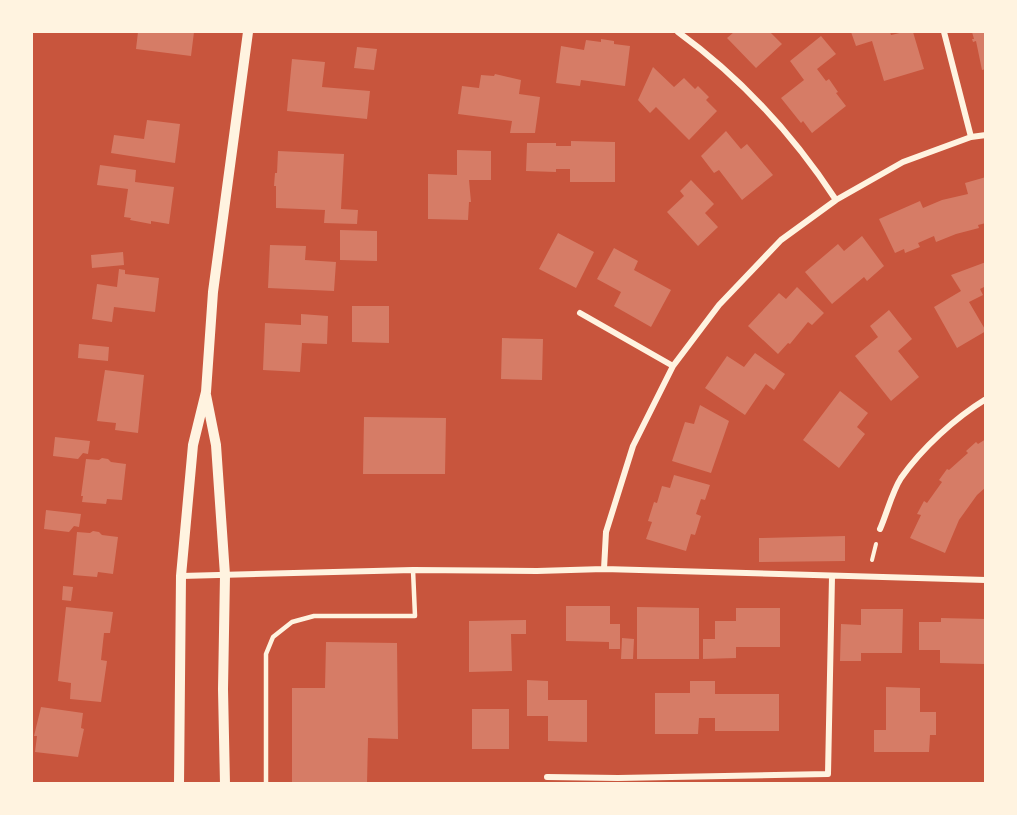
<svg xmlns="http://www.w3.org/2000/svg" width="1017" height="815" viewBox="0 0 1017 815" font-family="Signika,sans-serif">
<rect width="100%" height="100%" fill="#c8553d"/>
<path fill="#d67c66" d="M138 32H194L191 56 136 49Z
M734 32H770L782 44 756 68 727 38Z
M851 32H890L891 35 904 32H913L924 69 884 81 872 41 856 46Z
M972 32H986V69L982 70 976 41 973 42 972 39H974Z
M821 36 836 54 817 69 826 81 829 79 838 92 836 93 846 106 812 133 803 121 801 123 781 98 804 80 790 61Z
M601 39 614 41V44L630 46 625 86 581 80 580 86 556 83 561 46 584 50 586 40 601 42Z
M357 47 377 49 374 70 354 68Z
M292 59 325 62 322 87 370 91 367 119 287 111Z
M653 67 674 87 684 78 695 89 698 86 709 97 706 100 717 111 689 140 656 107 650 113 638 100Z
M495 74 521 80 519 94 540 97 535 133H510L512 121 458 114 462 86 479 88 481 75 494 76Z
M147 120 180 124 175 163 111 153 114 135 144 139Z
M726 131 741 149 747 144 773 175 742 200 719 170 714 173 701 156Z
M571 141 615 142V182H570V169H556V172L526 171 527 143H556V146H571Z
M457 150 491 151V180H469L471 202H469L468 220 428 219V174L457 175Z
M278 151 344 154 341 209 358 210 357 224 324 223 325 210 276 208V186H274L275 173H277Z
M100 165 136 170 135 182 174 187 169 224 151 221V224L130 220 131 218 124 217 128 189 97 185Z
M986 177V223L978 225 979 228 956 234 936 242 934 236 918 243 920 247 905 253 904 249 895 253 879 219 920 201 923 208 942 200 968 194 965 183Z
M691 180 714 204 705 213 718 227 698 246 667 212 684 196 680 191Z
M340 230 377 231V261L340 260Z
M558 233 594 252 576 288 539 269Z
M862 236 884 266 867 281 864 277 832 304 805 272 838 244 844 251Z
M270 245 306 246 305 260 336 262 334 291 268 288Z
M614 248 638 261 634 270 671 290 651 327 614 306 621 292 597 279Z
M123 252 124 265 92 268 91 255Z
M986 262V286L980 289 983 295 969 302 986 331 957 348 934 307 961 291 951 275Z
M119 269 125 270V274L159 278 155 312 114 307 112 322 92 319 97 284 117 287Z
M797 287 824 313 812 325 808 322 790 344 788 343 778 354 748 326 779 293 786 299Z
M352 306H389V343L352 342Z
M889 310 912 339 898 351 919 377 891 401 855 356 878 337 870 326Z
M301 314 328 316 327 344 302 343 300 372 263 370 265 323 301 325Z
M502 338 543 339 542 380 501 379Z
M79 344 109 347 108 361 78 358Z
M755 353 785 374 774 390 766 384 745 415 705 388 727 356 744 367Z
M105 370 144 375 138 433 115 430 116 423 97 421Z
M840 391 868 413 857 427 865 434 839 468 803 440Z
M700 405 729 421 711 473 672 461 685 422 694 424Z
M364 417 446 418 445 474H363Z
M55 437 90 441 88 454 83 453 78 459 53 456Z
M986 439V487L977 495 959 520 945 553 910 538 921 515 917 514 924 501 927 503 942 482 939 480 947 469 949 470 968 453 966 451 976 442 978 444Z
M102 458 108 459 111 462 126 464 122 500 107 499 106 504 82 502 83 496H81L86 459 99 460Z
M674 475 710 485 705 500 701 499 696 514 701 516 695 535 691 534 686 551 646 539 652 522 648 521 654 502 657 503 662 486 670 488Z
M46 510 81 514 79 527 74 526 69 532 44 529Z
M93 531 99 532 102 535 118 537 113 574 98 572 97 577 73 575 77 532 90 533Z
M845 536V561L759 562V538Z
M63 586 73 587 71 601 62 600Z
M566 606H610V624H620V649H609V642L566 641Z
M66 607 113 612 110 633H104L101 660 107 661 101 702 70 699 71 683 58 681Z
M637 607 699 608V659H637Z
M736 608H780V647H736V658L703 659V639H715V621H736Z
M861 609H903L902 653H861V661H840L841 624 861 625Z
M941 618 986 619 985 664 940 663V650H919V622H941Z
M526 620V634H511L512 671 469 672V621Z
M622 638 634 639 633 659H621Z
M326 642 397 643 398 739 368 738 367 784H292V688H325Z
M527 680 548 681V700H587V742L548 741V716H527Z
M690 681H715V694H779V731H715V718H699L698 734H655V693H690Z
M886 687 920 688V712H936V735H930L929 752H874V730H886Z
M41 707 83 713 81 728 84 729 78 757 35 752 37 736H34Z
M472 709H509V749H472Z"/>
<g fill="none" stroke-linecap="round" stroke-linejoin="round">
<path stroke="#fff3e0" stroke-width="4" d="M872 560 876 544"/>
<path stroke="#fff3e0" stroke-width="4.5" d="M266 784V654L273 637 292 622 314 616H415L413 570"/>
<path stroke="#fff3e0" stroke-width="6" d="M678 32C740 77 794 136 836 200
M944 32 971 137
M580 313 673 366
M880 529C887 513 892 492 901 478 922 448 955 418 986 399
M604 569 606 532 633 446 673 366 719 305 781 240 836 200 903 162 971 137 986 135
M181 576 413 570 537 571 604 569 986 580
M547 777 618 778 828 774 832 577"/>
<path stroke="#fff3e0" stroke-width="10" d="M206 395 216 445 225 575 223 689 225 784
M179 784 181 576 193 445 206 392 213 292 248 32"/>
</g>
<rect width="1017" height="815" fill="none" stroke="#fff3e0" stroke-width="66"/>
</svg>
